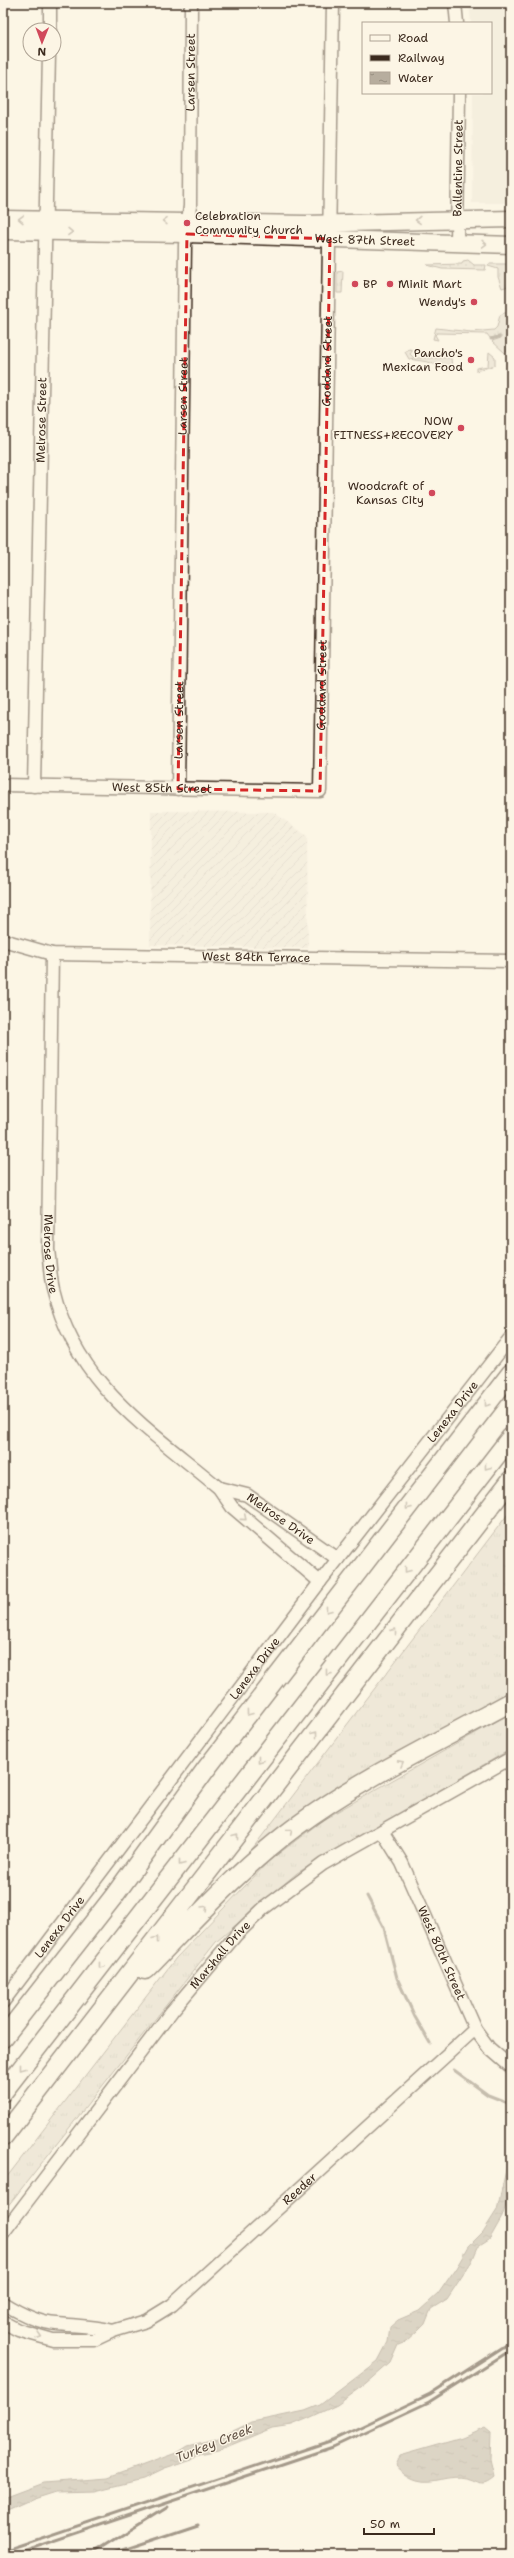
<svg xmlns="http://www.w3.org/2000/svg" width="514" height="2558" viewBox="0 0 514 2558" font-family="'Shantell Sans',sans-serif">
<defs>
<pattern id="industrial-furrows" width="10" height="10" patternUnits="userSpaceOnUse"><rect width="10" height="10" fill="#eee6d6"/><path d="M-1 1l2-2M0 10L10 0M9 11l2-2" fill="none" stroke="#cdc5b7"/></pattern>
<pattern id="grass-tufts" width="24" height="20" patternUnits="userSpaceOnUse"><rect width="24" height="20" fill="#e0d8c8"/><path d="M3 7l-1-3M5 7V3M7 7l1-3M15 17l-1-3M17 17v-4M19 17l1-3" fill="none" stroke="#c1baab"/></pattern>
<pattern id="garden-dots" width="8" height="8" patternUnits="userSpaceOnUse"><rect width="8" height="8" fill="#e0d8c8"/><path d="M2 2h.1M6 6h.1" fill="none" stroke="#c1baab" stroke-width="1.8" stroke-linecap="round"/></pattern>
<pattern id="water-ripples" width="26" height="14" patternUnits="userSpaceOnUse"><rect width="26" height="14" fill="#b7ad9e"/><path d="M2 4q2-2 4 0t4 0M15 11q2-2 4 0t4 0" fill="none" stroke="#968d80"/></pattern>
</defs>
<rect width="100%" height="100%" fill="#fcf5e5"/>
<filter id="ink" filterUnits="userSpaceOnUse"><feTurbulence type="fractalNoise" baseFrequency=".025" numOctaves="2"/><feDisplacementMap in="SourceGraphic" scale="8" xChannelSelector="R" yChannelSelector="G"/><feConvolveMatrix kernelMatrix="1 2 1 2 8 2 1 2 1" color-interpolation-filters="sRGB"/></filter>
<g filter="url(#ink)">
<path fill="#eee6d6" d="M469 3H511V203H472L473 93H491V23H471Z"/>
<path fill="url(#industrial-furrows)" d="M151 811 273 812 307 836 308 948 150 945Z"/>
<path fill="url(#grass-tufts)" stroke="#8e8173" d="M489 264H507L509 286 502 288 498 277V269L488 266Z
M343 271 342 293H337V272Z
M504 313H508L507 351 505 353 492 341 501 338V336L490 338 487 334 437 333 435 335 438 340 433 339 436 328 471 332 494 330 497 327 500 315Z
M409 349 413 350 410 354 414 358H451L452 370 428 362 409 359 405 352Z
M489 352 495 357V365L476 371V368L488 366Z
M511 1510V1692L246 1857Z
M511 1713V1749L297 1873 216 1942 3 2212V2182L176 1958 269 1861 324 1819Z"/>
<path fill="url(#garden-dots)" stroke="#8e8173" d="M468 260 474 265H486L485 270 442 269 427 265 462 264 463 261Z"/>
<path fill="url(#water-ripples)" stroke="#85796b" d="M511 2148V2189L502 2217 489 2240 478 2247 472 2261 447 2299 431 2309 425 2324 417 2332 406 2342 398 2345 390 2363 366 2384 337 2405 309 2418 292 2425 272 2428 219 2450 199 2454 192 2460 164 2469 143 2479 94 2491 56 2492 34 2499 3 2513V2498L43 2483 108 2478 176 2453 187 2446 216 2439 252 2422 305 2411 320 2405 378 2361 388 2342 390 2327 398 2320 419 2311 438 2294 456 2268 463 2256V2252L465 2253 469 2246 483 2232 497 2210Z
M485 2428 491 2433 490 2460 494 2477C481 2488 480 2481 466 2478 451 2474 432 2485 417 2480 407 2477 401 2471 395 2464L399 2456 462 2438Z"/>
<g fill="none" stroke-linecap="round" stroke-linejoin="round">
<path stroke="#85796b" stroke-width="3" d="M491 339 499 337
M367 1896 384 1928 397 1978 415 2017 430 2043
M454 2070 488 2095 511 2104"/>
<g stroke="#3b2a1e" stroke-width="15">
<g id="minor">
<path d="M455 3 457 23"/>
<path d="M50 30V3"/>
<path id="s1" d="M457 243 459 93"/>
<path id="s2" d="M3 785 320 791 333 3"/>
<path id="s3" d="M34 786 49 54"/>
<path id="s4" d="M178 789 185 245 190 206 191 3"/>
<path id="s5" d="M3 940 52 954 511 961"/>
<path id="s6" d="M52 954 48 1250C50 1263 50 1277 53 1289 76 1385 149 1429 219 1488L232 1507 320 1582"/>
<path id="s7" d="M219 1488 247 1495 338 1559"/>
<path id="s8" d="M382 1831 402 1863 475 2029 489 2048 511 2067"/>
<path id="s9" d="M3 2002 320 1582 511 1337"/>
<path id="s10" d="M3 2233 172 2011 237 1934 264 1908 323 1864 511 1758"/>
<path d="M3 2303C19 2313 38 2323 57 2324 77 2326 94 2326 113 2331"/>
<path id="s11" d="M3 2322 18 2330 53 2340H94L113 2331 146 2321 172 2305 475 2029"/>
</g>
</g>
<g stroke="#3b2a1e" stroke-width="19">
<g id="major">
<path d="M3 219 306 224 511 219"/>
<path id="s12" d="M3 231 187 234 511 245"/>
</g>
</g>
<g stroke="#3b2a1e" stroke-width="21">
<path id="highway" d="M145 1970C193 1921 239 1869 294 1828 361 1778 438 1742 511 1702
M3 2038 114 1896 206 1769 511 1373
M3 2092 511 1437
M3 2137 511 1480"/>
</g>
<use href="#minor" stroke="#fcf5e5" stroke-width="12"/>
<use href="#major" stroke="#fcf5e5" stroke-width="16"/>
<use href="#highway" stroke="#fcf5e5" stroke-width="18"/>
<path stroke="#3b2a1e" stroke-width="3" d="M3 2551 333 2440 430 2394 511 2342
M11 2555 333 2447 429 2402 511 2350
M90 2555 167 2507
M108 2555 198 2525"/>
</g>
<defs><path id="oneway-chevron" d="M-2-3.5L2.5 0L-2 3.5" fill="none" stroke-width="1.6" stroke-linecap="round" stroke-linejoin="round"/></defs>
<g stroke="#9c9082">
<use href="#oneway-chevron" transform="translate(21 219) rotate(-179)"/>
<use href="#oneway-chevron" transform="translate(418 220) rotate(178)"/>
<use href="#oneway-chevron" transform="translate(165 221) rotate(-179)"/>
<use href="#oneway-chevron" transform="translate(70 232) rotate(1)"/>
<use href="#oneway-chevron" transform="translate(484 244) rotate(2)"/>
<use href="#oneway-chevron" transform="translate(487 1404) rotate(128)"/>
<use href="#oneway-chevron" transform="translate(487 1467) rotate(128)"/>
<use href="#oneway-chevron" transform="translate(408 1507) rotate(128)"/>
<use href="#oneway-chevron" transform="translate(244 1518) rotate(40)"/>
<use href="#oneway-chevron" transform="translate(407 1570) rotate(128)"/>
<use href="#oneway-chevron" transform="translate(328 1610) rotate(128)"/>
<use href="#oneway-chevron" transform="translate(394 1631) rotate(-52)"/>
<use href="#oneway-chevron" transform="translate(328 1673) rotate(128)"/>
<use href="#oneway-chevron" transform="translate(249 1713) rotate(127)"/>
<use href="#oneway-chevron" transform="translate(315 1734) rotate(-52)"/>
<use href="#oneway-chevron" transform="translate(260 1760) rotate(128)"/>
<use href="#oneway-chevron" transform="translate(401 1763) rotate(-29)"/>
<use href="#oneway-chevron" transform="translate(290 1831) rotate(-39)"/>
<use href="#oneway-chevron" transform="translate(236 1836) rotate(-52)"/>
<use href="#oneway-chevron" transform="translate(181 1863) rotate(128)"/>
<use href="#oneway-chevron" transform="translate(205 1908) rotate(-46)"/>
<use href="#oneway-chevron" transform="translate(156 1939) rotate(-52)"/>
<use href="#oneway-chevron" transform="translate(101 1966) rotate(128)"/>
<use href="#oneway-chevron" transform="translate(22 2068) rotate(128)"/>
<use href="#oneway-chevron" transform="translate(39 2336) rotate(17)"/>
</g>
</g>
<path d="M0 0H514V2558H0ZM187 234 330 239 320 791 178 789Z" fill="#fcf5e5" fill-opacity=".55" fill-rule="evenodd"/>
<path fill="none" stroke="#d62828" stroke-width="3" stroke-dasharray="8 5" stroke-linejoin="round" d="M187 234 330 239 320 791 178 789Z"/>
<g fill="#d1495b" stroke="#fcf5e5" stroke-width="1.5">
<circle cx="187" cy="223" r="4"/>
<circle cx="355" cy="284" r="4"/>
<circle cx="390" cy="284" r="4"/>
<circle cx="474" cy="302" r="4"/>
<circle cx="471" cy="360" r="4"/>
<circle cx="461" cy="428" r="4"/>
<circle cx="432" cy="493" r="4"/>
</g>
<g text-anchor="middle" dominant-baseline="central" stroke-width="3" stroke-linejoin="round" paint-order="stroke">
<g font-size="12" fill="#3b2a1e" stroke="#fcf5e5">
<text stroke="none"><textPath href="#s4" startOffset="717">Larsen Street</textPath></text>
<text stroke="none"><textPath href="#s1" startOffset="75">Ballentine Street</textPath></text>
<text stroke="none"><textPath href="#s12" startOffset="362">West 87th Street</textPath></text>
<text stroke="none"><textPath href="#s2" startOffset="747">Goddard Street</textPath></text>
<text stroke="none"><textPath href="#s4" startOffset="393">Larsen Street</textPath></text>
<text stroke="none"><textPath href="#s3" startOffset="366">Melrose Street</textPath></text>
<text stroke="none"><textPath href="#s2" startOffset="423">Goddard Street</textPath></text>
<text stroke="none"><textPath href="#s4" startOffset="69">Larsen Street</textPath></text>
<text stroke="none"><textPath href="#s2" startOffset="159">West 85th Street</textPath></text>
<text stroke="none"><textPath href="#s5" startOffset="255">West 84th Terrace</textPath></text>
<text stroke="none"><textPath href="#s6" startOffset="300">Melrose Drive</textPath></text>
<text stroke="none"><textPath href="#s9" startOffset="742">Lenexa Drive</textPath></text>
<text stroke="none"><textPath href="#s7" startOffset="70">Melrose Drive</textPath></text>
<text stroke="none"><textPath href="#s9" startOffset="418">Lenexa Drive</textPath></text>
<text stroke="none"><textPath href="#s9" startOffset="94">Lenexa Drive</textPath></text>
<text stroke="none"><textPath href="#s8" startOffset="136">West 80th Street</textPath></text>
<text stroke="none"><textPath href="#s10" startOffset="353">Marshall Drive</textPath></text>
<text stroke="none"><textPath href="#s11" startOffset="353">Reeder</textPath></text>
</g>
<g font-size="12" fill="#3b2a1e" stroke="#fcf5e5" text-anchor="end">
<text x="195" y="216" text-anchor="start">Celebration<tspan x="195" dy="14">Community Church</tspan></text>
<text x="363" y="284" text-anchor="start">BP</text>
<text x="398" y="284" text-anchor="start">Minit Mart</text>
<text x="466" y="302">Wendy's</text>
<text x="463" y="353">Pancho's<tspan x="463" dy="14">Mexican Food</tspan></text>
<text x="453" y="421">NOW<tspan x="453" dy="14">FITNESS+RECOVERY</tspan></text>
<text x="424" y="486">Woodcraft of<tspan x="424" dy="14">Kansas City</tspan></text>
</g>
<g font-size="13" font-style="italic" fill="#605144" stroke="#fcf5e5">
<text transform="translate(214 2443) rotate(-22)">Turkey Creek</text>
</g>
</g>
<rect width="514" height="2558" fill="none" stroke="#fcf5e5" stroke-width="16"/>
<rect x="8" y="8" width="498" height="2542" fill="none" stroke="#3b2a1e" stroke-width="1.5" filter="url(#ink)"/>
<rect x="362" y="22" width="130" height="72" fill="#fcf5e5" stroke="#afa495"/>
<rect x="370" y="35" width="20" height="6" fill="#fcf5e5" stroke="#afa495"/>
<text x="398" y="42" font-size="12" fill="#3b2a1e">Road</text>
<rect x="370" y="55" width="20" height="6" fill="#3b2a1e" stroke="#afa495"/>
<text x="398" y="62" font-size="12" fill="#3b2a1e">Railway</text>
<rect x="370" y="72" width="20" height="12" fill="url(#water-ripples)" stroke="#afa495"/>
<text x="398" y="82" font-size="12" fill="#3b2a1e">Water</text>
<g transform="translate(42 42) rotate(181)"><circle r="19" fill="#fcf5e5" stroke="#afa495"/>
<path d="M0-3L7 15L0 10L-7 15Z" fill="#d1495b"/>
<text y="-6" font-size="11" font-weight="bold" text-anchor="middle" fill="#3b2a1e">N</text>
</g>
<path d="M364 2528v6h70v-6" fill="none" stroke="#3b2a1e" stroke-width="2"/>
<text x="370" y="2528" font-size="12" fill="#3b2a1e" stroke="#fcf5e5" stroke-width="3" paint-order="stroke">50 m</text>
</svg>
